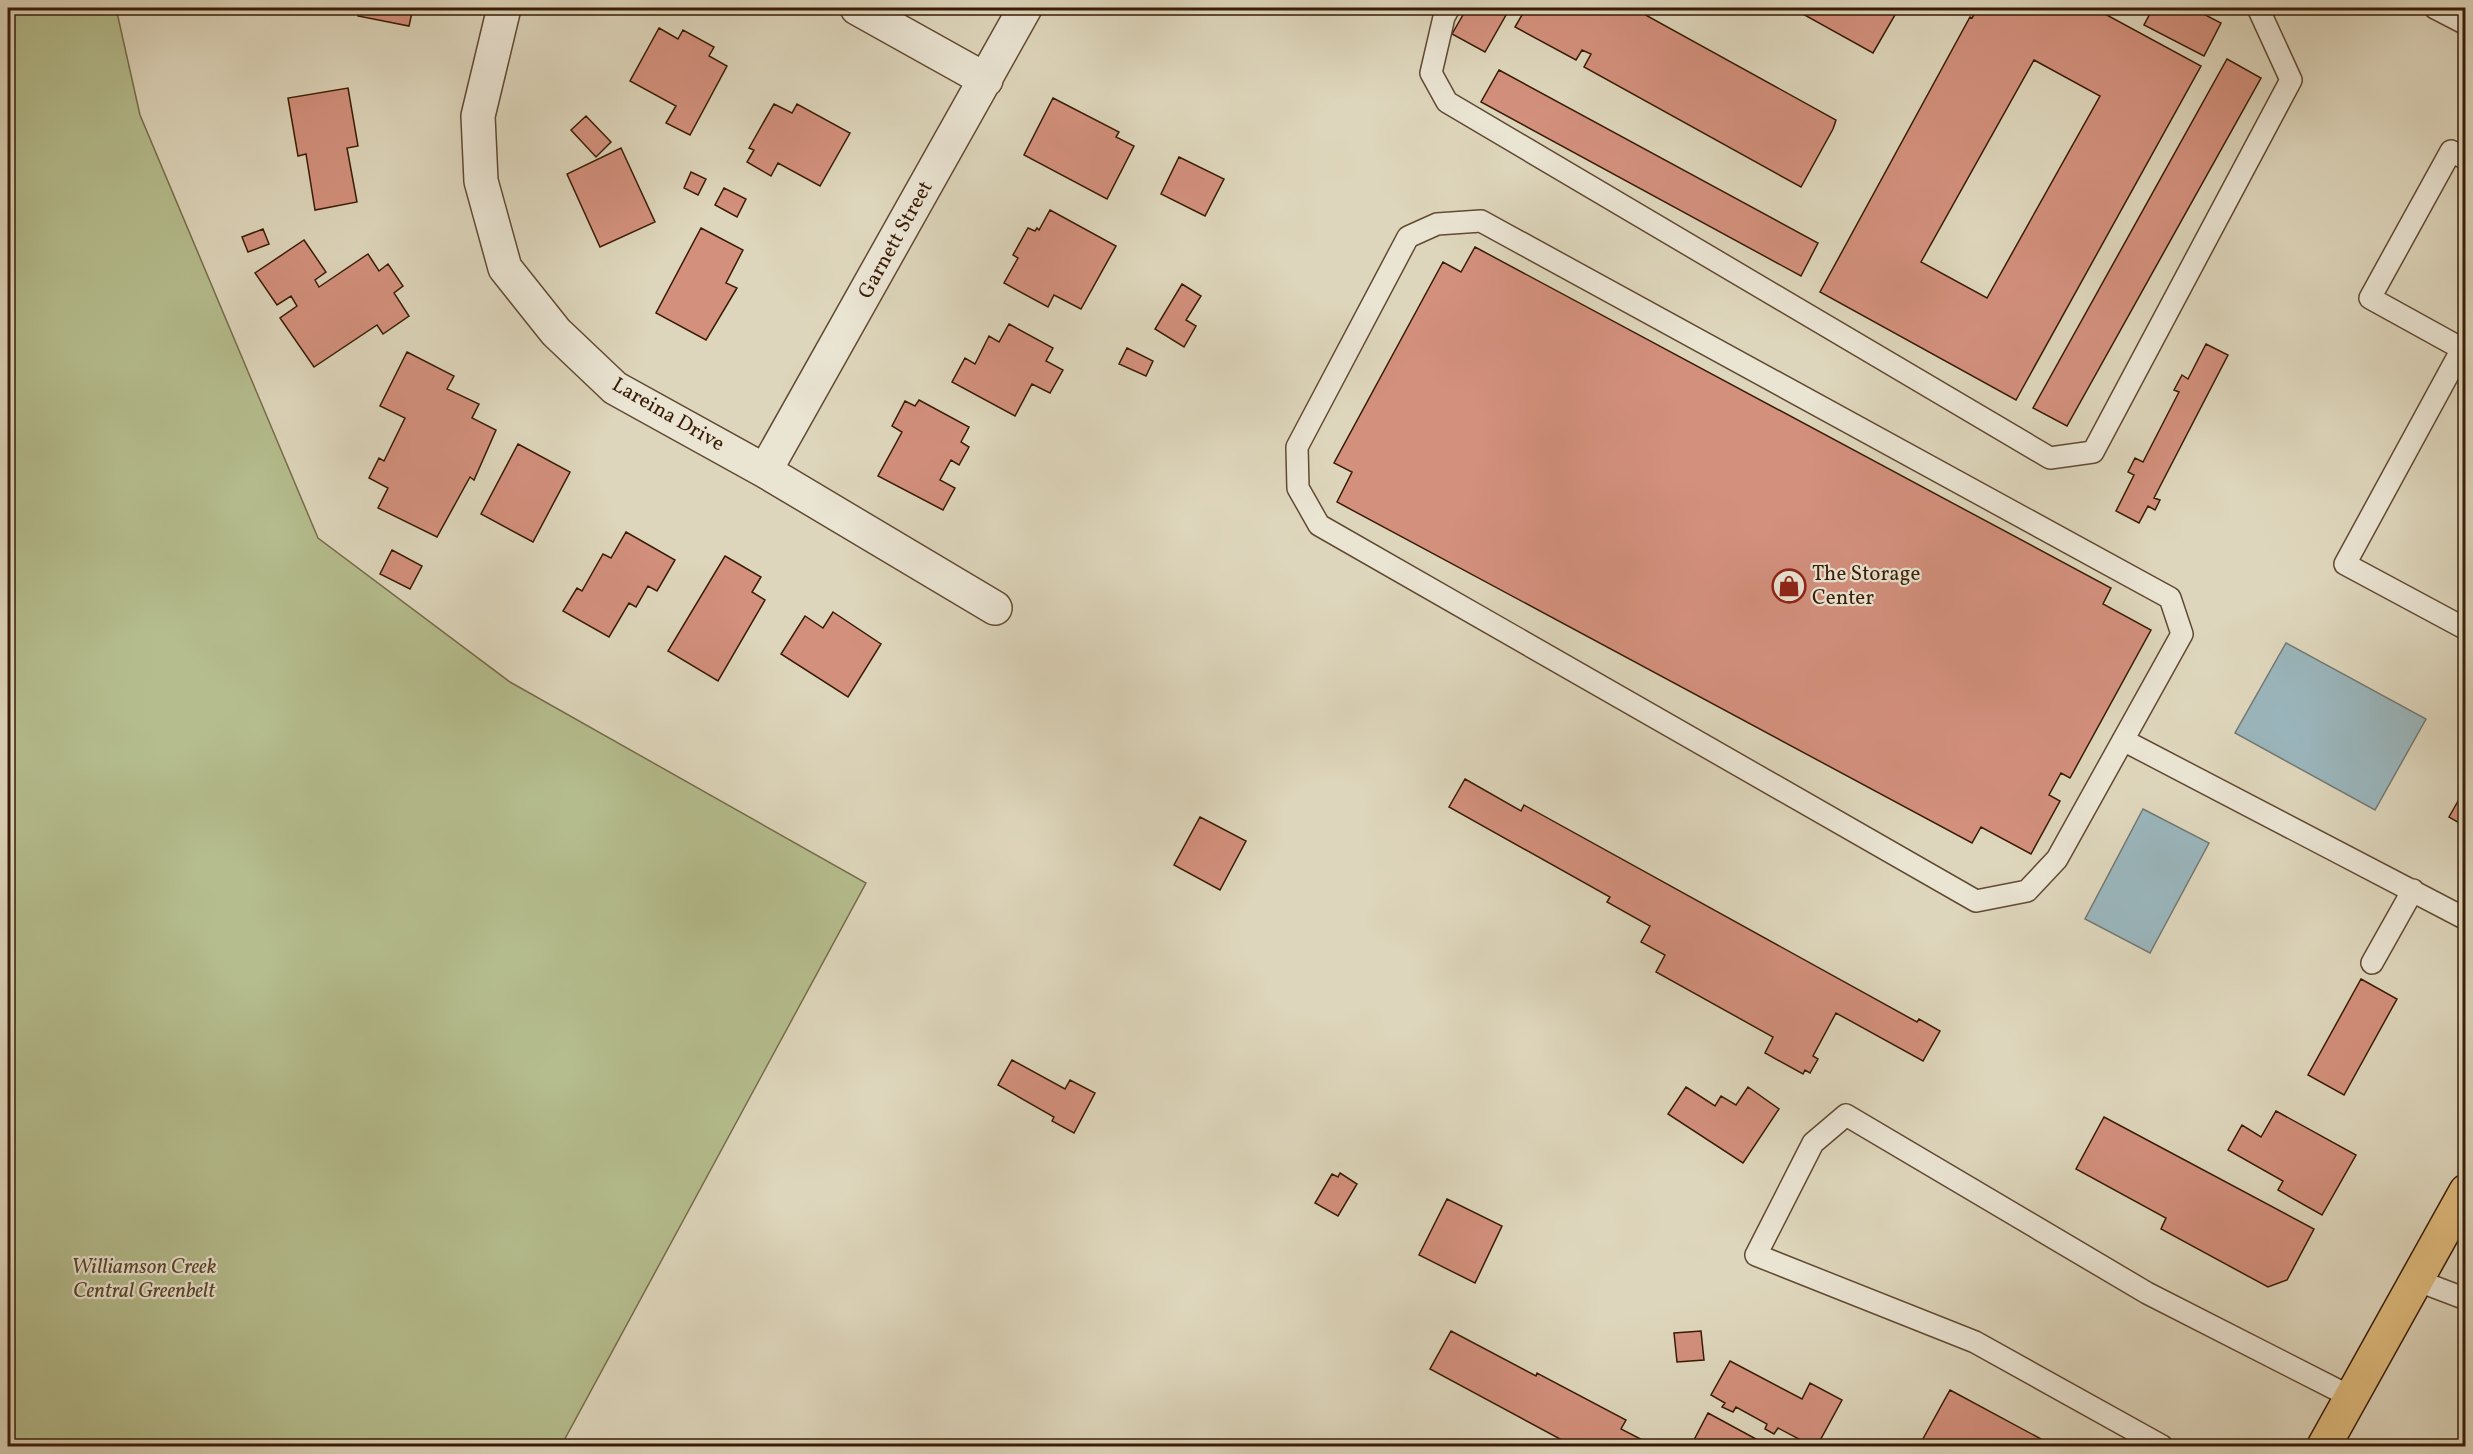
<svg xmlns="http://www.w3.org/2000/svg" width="2473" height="1454" viewBox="0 0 2473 1454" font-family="Vollkorn,serif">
<rect width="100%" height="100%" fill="#ded6bc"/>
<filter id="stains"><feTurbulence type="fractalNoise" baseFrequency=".00333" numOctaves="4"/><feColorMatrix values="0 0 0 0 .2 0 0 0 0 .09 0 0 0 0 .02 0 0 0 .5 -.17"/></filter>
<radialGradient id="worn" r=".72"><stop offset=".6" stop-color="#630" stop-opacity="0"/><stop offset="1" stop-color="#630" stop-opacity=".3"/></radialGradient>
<path fill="#b5bd8e" stroke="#776c49" stroke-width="1.5" d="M8 8H116L140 115 318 538 510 682 866 883 561 1446H8Z"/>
<path fill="#9ab6bd" stroke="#737873" stroke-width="1.5" d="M2286 643 2426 719 2375 810 2235 733Z
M2143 809 2209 843 2150 953 2085 919Z"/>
<path fill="#d3907d" stroke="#391c04" stroke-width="1.5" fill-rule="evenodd" d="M360 8H413L409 26 358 16Z
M1467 8H1510L1485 52 1452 34Z
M1526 8H1633L1836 120 1833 129 1801 187 1584 67 1591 54 1582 50 1576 60 1515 27Z
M1792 8H1899L1873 53Z
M1978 8H2094L2201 66 2016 400 1820 292 1970 17 1972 18ZM2034 60 2100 96 1987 298 1921 262Z
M2153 8H2192L2221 23 2204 56 2144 25Z
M659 28 678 39 683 30 714 47 709 56 727 66 690 135 666 123 676 106 630 81Z
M2227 59 2261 78 2067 426 2033 408Z
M1499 70 1818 243 1801 276 1481 102Z
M348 88 358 146 347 148 357 202 315 210 306 154 298 156 288 98Z
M1053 98 1119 132 1116 137 1134 146 1107 199 1024 155Z
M774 104 792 113 797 104 850 133 820 186 778 163 771 176 747 162 754 150 749 148Z
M586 116 611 142 596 157 571 130Z
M621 148 655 222 600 247 567 174Z
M1179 157 1224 179 1205 216 1161 194Z
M691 172 706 179 698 195 684 188Z
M724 188 746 199 737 217 715 205Z
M1050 210 1116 246 1081 309 1054 295 1048 307 1004 283 1018 258 1013 255 1028 228 1035 231 1037 228 1039 230Z
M701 228 743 250 726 283 737 288 706 340 656 313Z
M263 229 269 244 248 252 242 237Z
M304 240 326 272 315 280 319 287 368 254 379 271 388 264 403 286 394 293 409 316 383 334 377 325 314 367 280 318 297 306 291 296 277 305 255 273Z
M1475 247 2111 588 2103 604 2151 630 2070 778 2061 773 2049 795 2060 801 2031 854 1981 827 1972 843 1337 502 1352 472 1334 463 1443 262 1461 272Z
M1182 284 1201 296 1186 320 1196 326 1184 347 1155 329Z
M1009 324 1053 348 1046 361 1063 370 1050 393 1032 384 1015 416 952 382 965 358 975 364 989 336 999 342Z
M2206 344 2228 355 2154 498 2160 500 2155 510 2148 506 2139 523 2116 511 2134 475 2128 472 2135 458 2143 462 2179 392 2174 390 2182 375 2188 379Z
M1127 348 1153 361 1146 376 1119 364Z
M407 352 454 376 447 389 479 404 472 418 496 430 474 480 470 477 437 537 378 508 388 488 369 478 379 458 384 461 405 418 380 406Z
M919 400 969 427 961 442 969 447 959 465 951 460 940 480 955 488 943 510 878 476 902 432 892 426 905 401 915 406Z
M518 444 570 472 533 542 481 514Z
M626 532 675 560 657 591 648 586 636 607 629 603 609 637 563 611 577 588 582 591 603 554 611 558Z
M392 550 422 566 410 589 380 574Z
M725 556 761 577 752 592 765 600 718 681 668 651Z
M833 612 881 644 848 697 781 654 805 616 823 628Z
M1465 779 1521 811 1524 805 1917 1022 1919 1019 1940 1031 1923 1061 1836 1013 1813 1056 1818 1059 1810 1073 1805 1070 1803 1074 1765 1053 1773 1037 1656 972 1665 955 1641 942 1650 926 1607 902 1610 897 1449 807Z
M2466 787V827L2449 817Z
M1200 817 1246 841 1220 890 1174 865Z
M2361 979 2397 999 2344 1095 2308 1075Z
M1012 1060 1065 1089 1070 1080 1095 1093 1074 1133 1052 1121 1054 1117 998 1085Z
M1686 1087 1715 1106 1721 1096 1736 1105 1748 1087 1779 1109 1743 1163 1668 1114Z
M2276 1111 2356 1155 2322 1215 2278 1190 2283 1181 2228 1150 2242 1125 2261 1137Z
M2104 1117 2314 1229 2287 1280 2268 1287 2161 1229 2166 1218 2076 1169Z
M1340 1173 1357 1184 1338 1216 1315 1203 1332 1174 1338 1177Z
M1447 1199 1502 1226 1475 1283 1419 1255Z
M1451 1331 1536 1376 1537 1373 1626 1420 1621 1429 1654 1446H1573L1430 1369Z
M1701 1331 1704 1360 1677 1362 1674 1333Z
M1730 1361 1802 1399 1810 1383 1842 1400 1817 1446H1812L1778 1428 1774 1434 1765 1429 1767 1424 1736 1407 1733 1412 1722 1407 1725 1403 1711 1395Z
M1950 1390 2054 1446H1919Z
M1708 1413 1767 1445V1446H1706L1694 1440Z"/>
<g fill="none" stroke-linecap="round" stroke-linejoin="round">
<g stroke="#624a32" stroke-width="24">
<path id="service" d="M1449 8 1444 17 1431 73 1447 102 2050 458 2093 452 2291 80 2258 8
M2435 8 2466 24
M2466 159 2451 151 2370 298 2466 351
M1481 221 2170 598 2182 634 2057 859 2027 891 1976 901 1319 525 1298 488 1297 447 1408 237 1437 224Z
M2462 349 2345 564 2466 629
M2123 740 2466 919
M2372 963 2413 890
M2416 1280 2466 1299
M2162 1446 1975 1342 1756 1255 1813 1143 1846 1115 2147 1293 2351 1397"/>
</g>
<g stroke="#624a32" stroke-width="36">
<path id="minor" d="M504 8 478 116 481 181 505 268 556 332 615 388 765 471 995 608
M857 8 986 80
M765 471 1025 8"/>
</g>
<g stroke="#391c04" stroke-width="36">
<path id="primary" d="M2324 1446 2466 1191"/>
</g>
<use href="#service" stroke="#eae4d3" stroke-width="21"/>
<use href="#minor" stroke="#eae4d3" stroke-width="33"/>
<use href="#primary" stroke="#dfbb7e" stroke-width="33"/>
</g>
<defs>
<g id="shop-ring" transform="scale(1.725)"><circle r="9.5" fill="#eae4d3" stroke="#8f2418" stroke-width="1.5"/><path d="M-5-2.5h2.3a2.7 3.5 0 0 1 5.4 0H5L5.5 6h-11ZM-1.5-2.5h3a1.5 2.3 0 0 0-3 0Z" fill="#8f2418"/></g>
</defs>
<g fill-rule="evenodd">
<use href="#shop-ring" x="1789" y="586"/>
</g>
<g text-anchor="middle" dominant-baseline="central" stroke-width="4.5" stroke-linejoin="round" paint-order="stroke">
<g font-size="21" fill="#391c04" stroke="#eae4d3">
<text transform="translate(896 240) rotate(-61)">Garnett Street</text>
<text transform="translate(668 415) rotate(30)">Lareina Drive</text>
</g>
<g font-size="21" fill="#391c04" stroke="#eae4d3" text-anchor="start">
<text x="1812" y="574">The Storage<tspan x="1812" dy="24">Center</tspan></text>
</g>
<g font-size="21" font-style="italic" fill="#584426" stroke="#eae4d3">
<text x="144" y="1267">Williamson Creek<tspan x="144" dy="24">Central Greenbelt</tspan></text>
</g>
</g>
<rect width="2473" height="1454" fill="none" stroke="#ded6bc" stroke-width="30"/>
<rect x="9" y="9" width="2455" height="1436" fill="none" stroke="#391c04" stroke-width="3"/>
<rect x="15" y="15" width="2443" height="1424" fill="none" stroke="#391c04" stroke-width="1.5"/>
<rect width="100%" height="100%" filter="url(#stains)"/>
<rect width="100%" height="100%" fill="url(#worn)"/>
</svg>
